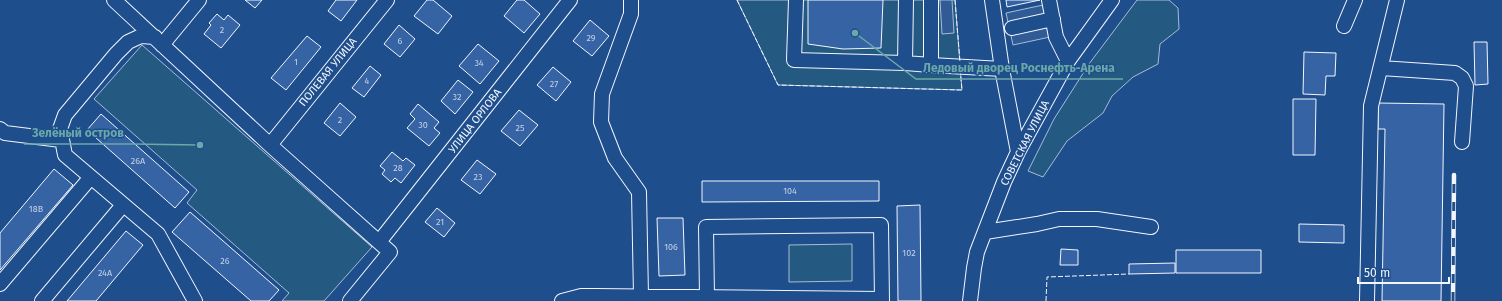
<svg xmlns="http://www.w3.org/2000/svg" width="1502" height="301" viewBox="0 0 1502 301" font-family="'Fira Sans',sans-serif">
<rect width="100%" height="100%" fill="#1f4e8c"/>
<path fill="#245a82" stroke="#a8bbd7" d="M737 0H955L962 90 778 85Z
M1137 0H1169L1178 8 1179 29 1160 44 1158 64 1133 77 1112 96 1103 113 1067 141 1043 177 1028 171 1054 119 1089 64Z
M142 45 372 247 324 301H282L289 293 187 203 197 190 94 99Z
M852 244V281L789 282V245Z"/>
<path fill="#305b95" stroke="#a8bbd7" d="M940 0H952L954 33 942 34Z
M1043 5 1050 37 1013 45 1006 13Z"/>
<path fill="#3563a3" stroke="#f2f6ff" d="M245 0H262L255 8Z
M336 0H357L341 21 328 11Z
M427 0H433L452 16 438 34 414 16Z
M517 0H524L540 14 524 33 504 16Z
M808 0H883L881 48 843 49 808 44Z
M1006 0H1040L1007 7Z
M217 14 224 20 228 15 240 25 221 48 204 34 211 25 209 23Z
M590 20 609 36 592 56 573 41Z
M399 25 415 39 400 57 384 44Z
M307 36 321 47 286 90 271 78Z
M1474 42H1487L1488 84 1475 85Z
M478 44 499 61 480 84 459 66Z
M1304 52 1336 53 1335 76H1326L1325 95 1303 94Z
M370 66 381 75 364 97 352 88Z
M553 67 571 82 556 101 537 85Z
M458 80 473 92 455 114 441 101Z
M1293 99H1316L1315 155H1293Z
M340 103 356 117 340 136 324 123Z
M1378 103 1444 104 1441 301H1382L1385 129H1378Z
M418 104 439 122 434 128 440 133 429 146 407 128 415 119 410 114Z
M519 110 538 125 520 146 501 131Z
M101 114 189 192 175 208 87 130Z
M392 152 403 161 406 158 415 165 401 183 395 178 391 182 382 174 385 170 380 166Z
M477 160 496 174 480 194 461 180Z
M54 169 73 185 0 270V233Z
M702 181H879V201L702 202Z
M920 205 921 301H898L897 206Z
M437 208 455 223 444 237 425 222Z
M190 212 279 290 269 301H251L172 232Z
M657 218H683L685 275 659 276Z
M1299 224 1344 225V243L1299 242Z
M126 231 143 245 96 301H67Z
M1061 249 1078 250V265H1060Z
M1176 250H1261V273H1176Z
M1175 263V273L1129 274V264Z"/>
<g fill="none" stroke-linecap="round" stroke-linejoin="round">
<g stroke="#f2f6ff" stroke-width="16">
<path id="minor" d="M114 0 270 145 390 252 350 301
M631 0V14L602 94 601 122 615 158 639 192 641 296
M796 0 794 60 905 63 906 0
M931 0V65L1002 69
M992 0 1002 69 1018 152
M1049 0 1056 37 1068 61
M1344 26 1355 0
M1012 28 1053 19
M155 37 141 36 128 42 116 54 65 115 60 129 65 155 158 234 195 301
M162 45 199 0
M905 63 931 65
M1381 68 1455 73 1462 78 1466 86 1462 142
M0 129 5 133 61 140
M270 145 387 0
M985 232 1037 224 1059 219H1097L1151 227
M379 242 570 0
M0 284 91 177
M707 297 706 227 881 225 882 301
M42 301 123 205
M562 301 581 296H595
M595 301V296L882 299
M970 301 974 268 977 252 1004 182 1018 152 1068 61 1112 0
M1367 301 1371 106 1397 0"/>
</g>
<use href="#minor" stroke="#1f4e8c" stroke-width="14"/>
<g stroke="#f2f6ff" stroke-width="4.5">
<path id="rail" d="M1453 301 1454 175"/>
</g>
<use href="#rail" stroke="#1f4e8c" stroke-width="3" stroke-dasharray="9" stroke-linecap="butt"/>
<path stroke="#f2f6ff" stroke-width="1" stroke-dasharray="5 2" stroke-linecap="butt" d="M737 0 778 85 962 90 960 70
M955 0 960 62
M1046 301 1047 277 1129 274"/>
</g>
<g text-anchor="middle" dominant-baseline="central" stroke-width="3" stroke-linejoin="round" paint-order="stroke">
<g font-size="9" fill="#c3d1e8">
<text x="222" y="30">2</text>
<text x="591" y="38">29</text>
<text x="400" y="41">6</text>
<text x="296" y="62">1</text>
<text x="479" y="63">34</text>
<text x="367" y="81">4</text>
<text x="554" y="84">27</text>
<text x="457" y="97">32</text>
<text x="340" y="120">2</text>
<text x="423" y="125">30</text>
<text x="520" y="128">25</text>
<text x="138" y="161">26А</text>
<text x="398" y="168">28</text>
<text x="478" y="177">23</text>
<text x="790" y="191">104</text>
<text x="36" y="209">18В</text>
<text x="440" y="222">21</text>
<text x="671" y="247">106</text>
<text x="909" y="253">102</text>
<text x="225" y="261">26</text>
<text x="105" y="273">24А</text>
</g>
<g font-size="11" fill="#f2f6ff" stroke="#1f4e8c">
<text transform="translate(328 72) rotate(-51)">ПОЛЕВАЯ УЛИЦА</text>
<text transform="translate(475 121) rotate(-52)">УЛИЦА ОРЛОВА</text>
<text transform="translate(1025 143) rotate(-63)">СОВЕТСКАЯ УЛИЦА</text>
</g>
</g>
<path fill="none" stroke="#6aa9a8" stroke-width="1.5" d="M855 33L916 79H1123M200 145L132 144H24"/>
<g fill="#6aa9a8" stroke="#1f4e8c" stroke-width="1.5">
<circle cx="855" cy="33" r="4"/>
<circle cx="200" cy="145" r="4"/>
</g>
<g font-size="12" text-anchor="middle" font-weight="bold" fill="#6aa9a8" stroke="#1f4e8c" stroke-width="3" stroke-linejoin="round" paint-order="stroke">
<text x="1019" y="72">Ледовый дворец Роснефть-Арена</text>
<text x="78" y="137">Зелёный остров</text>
</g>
<path d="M1358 277v6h91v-6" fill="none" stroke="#f2f6ff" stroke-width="2"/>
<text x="1364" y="277" font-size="12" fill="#f2f6ff" stroke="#1f4e8c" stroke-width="3" paint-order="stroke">50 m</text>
</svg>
